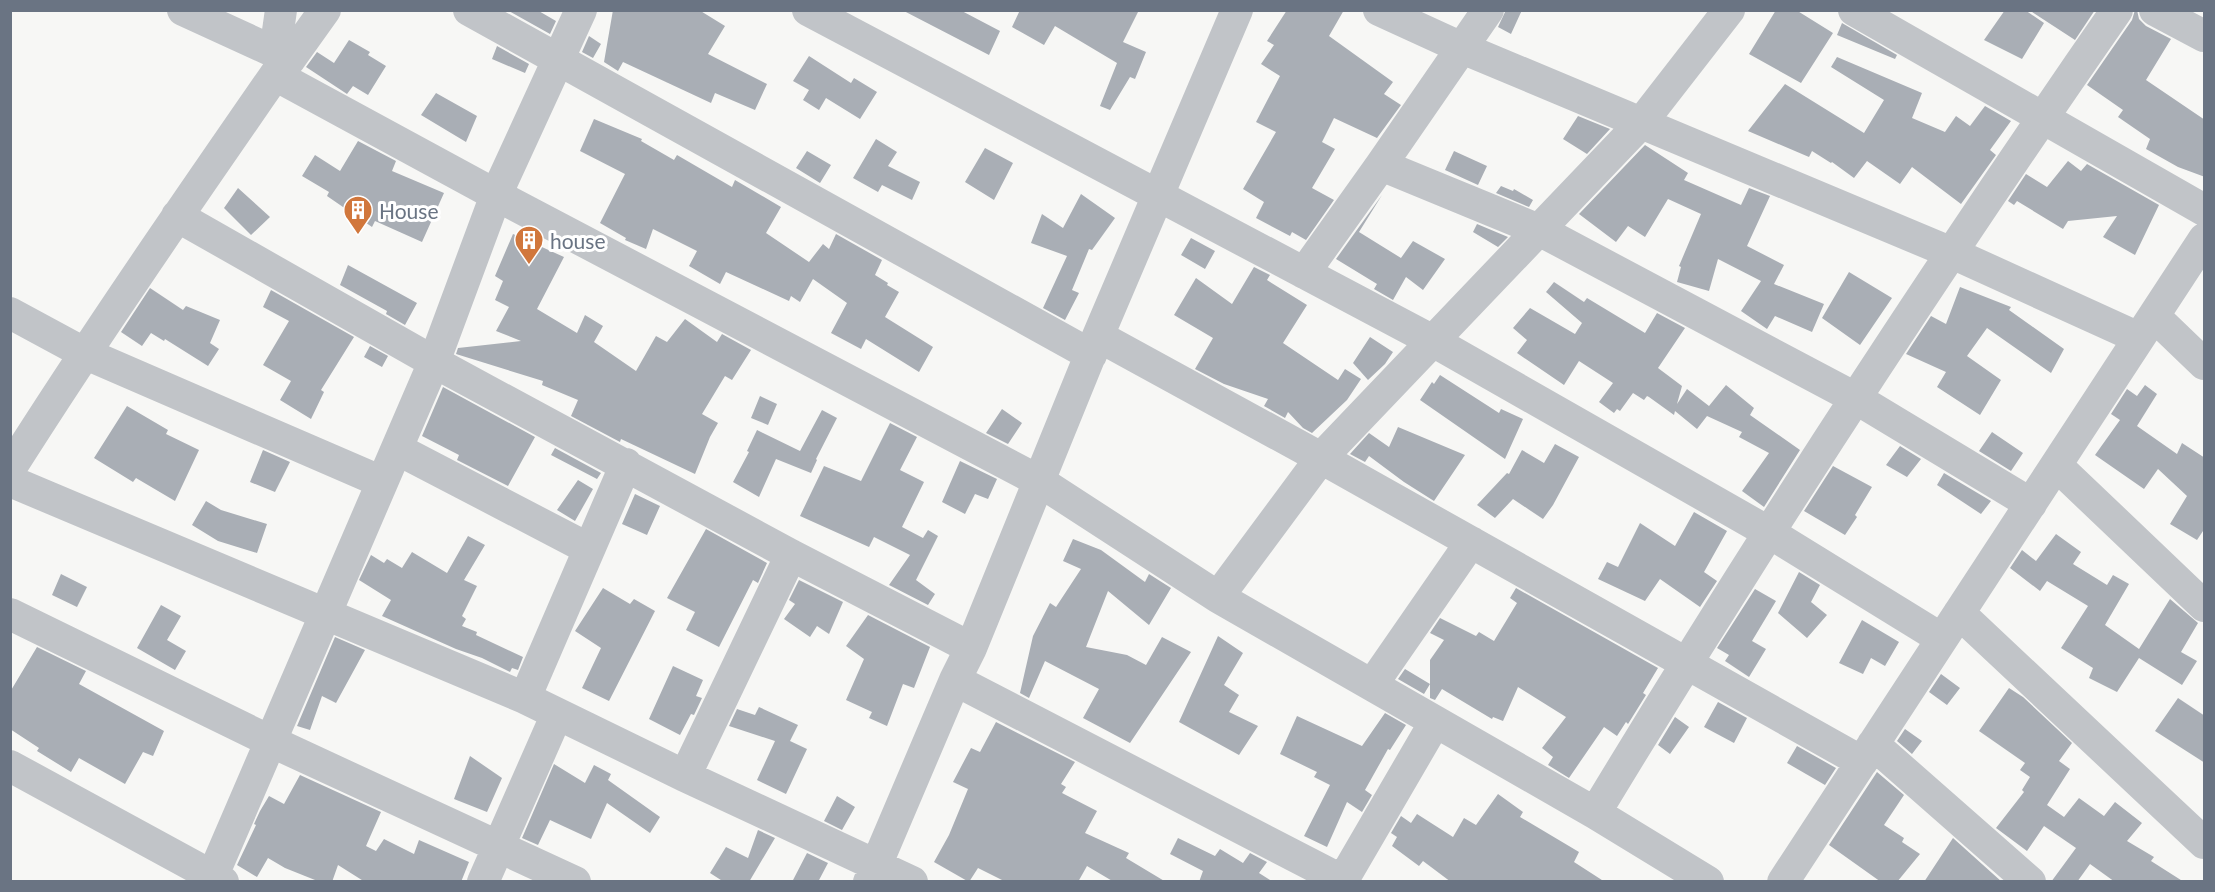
<svg xmlns="http://www.w3.org/2000/svg" width="2215" height="892" viewBox="0 0 2215 892" font-family="Lato,sans-serif">
<rect width="100%" height="100%" fill="#f7f7f5"/>
<path fill="#a9aeb5" d="M507 10H537L556 21 550 34Z
M613 10H699L725 26 708 54 767 84 755 110 715 93 711 103 623 62 618 71 604 62Z
M902 10H960L1000 31 989 55Z
M1020 10H1139L1123 42 1146 52 1135 79 1130 77 1110 110 1100 106 1117 63 1055 26 1044 45 1012 27Z
M1287 10H1344L1329 36 1393 82 1384 94 1401 105 1377 138 1334 118 1322 142 1335 149 1312 188 1334 200 1306 240 1292 232 1290 236 1256 218 1264 202 1243 189 1276 132 1256 122 1280 76 1261 64 1274 45 1267 41Z
M1506 10H1522L1511 34 1498 27Z
M1776 10H1796L1833 33 1801 83 1749 54Z
M2005 10H2025L2044 23 2022 59 1984 40Z
M2029 10H2095L2075 40Z
M2135 10H2137L2139 19 2146 26 2171 39 2146 80 2205 120V177L2178 167 2146 149 2150 139 2118 117 2123 110 2087 85 2132 20Z
M1842 23 1897 55 1895 59 1837 35Z
M589 36 601 44 593 58 582 52Z
M349 40 370 52 368 55 386 66 368 95 353 86 347 94 306 67 317 52 334 63Z
M497 46 529 64 525 73 492 59Z
M809 56 851 83 854 78 877 92 860 119 826 98 819 110 803 100 809 90 793 81Z
M1837 57 1922 93 1912 118 1945 132 1956 116 1970 126 1985 106 2011 121 1990 150 1996 155 1961 204 1912 167 1900 184 1867 161 1854 178 1832 162 1831 163 1812 151 1809 157 1748 131 1785 84 1864 133 1884 100 1831 67Z
M436 93 477 116 466 142 421 115Z
M1578 116 1610 129 1587 154 1563 139Z
M594 119 642 139 641 141 674 160 677 155 732 187 735 180 781 207 766 233 809 262 823 244 829 249 836 234 882 260 875 275 888 283 887 285 899 292 885 317 933 347 919 372 866 339 861 349 831 333 847 303 813 279 800 302 791 296 789 301 726 272 720 284 689 266 697 251 653 229 646 249 625 240 626 238 600 223 625 174 580 151Z
M876 139 897 152 888 166 920 182 912 200 882 185 878 192 853 178Z
M358 141 396 161 392 171 444 193 422 242 375 221 372 227 327 196 329 192 302 176 315 155 340 171Z
M1645 145 1688 173 1684 180 1741 205 1749 188 1770 196 1747 246 1784 265 1774 284 1824 304 1812 332 1775 316 1767 329 1741 311 1761 281 1718 259 1709 291 1677 282 1681 267 1679 266 1701 214 1668 199 1645 237 1628 226 1616 242 1579 214Z
M985 148 1013 163 994 200 965 182Z
M807 151 831 165 820 183 796 168Z
M1454 151 1487 166 1478 185 1445 170Z
M2068 161 2081 171 2087 164 2159 205 2135 255 2103 237 2117 216 2068 221 2063 229 2017 201 2014 205 2008 201 2026 174 2047 187Z
M1501 186 1513 191 1514 189 1533 200 1529 207 1496 193Z
M238 188 270 217 251 235 224 208Z
M1081 194 1115 218 1092 250 1089 249 1072 290 1079 293 1065 320 1043 308 1067 256 1031 243 1042 214 1063 228Z
M1382 195 1359 232 1401 258 1413 241 1445 259 1423 290 1406 277 1393 300 1374 289 1377 284 1336 259Z
M1477 224 1508 237 1498 247 1473 232Z
M513 234 564 257 537 309 577 333 585 315 603 326 594 342 636 371 656 336 667 342 685 319 717 342 722 334 751 350 732 380 725 376 702 414 718 423 710 437 695 474 621 439 620 442 571 416 578 400 542 385 543 381 456 354 458 348 521 341 496 331 509 307 495 300 503 281 495 276Z
M1191 238 1215 251 1205 269 1181 255Z
M348 265 417 303 405 325 386 314 387 311 340 285Z
M1254 267 1270 275 1267 280 1307 305 1283 343 1338 380 1345 369 1361 379 1347 400 1312 433 1303 428 1288 412 1285 418 1264 406 1268 399 1224 384 1195 369 1213 338 1174 315 1196 278 1232 304Z
M1849 272 1892 298 1860 345 1822 318Z
M1554 282 1584 302 1587 298 1645 333 1657 313 1685 328 1658 368 1682 386 1677 404 1687 389 1709 406 1726 385 1754 408 1750 415 1800 450 1764 507 1742 491 1769 453 1739 437 1742 432 1707 416 1697 429 1675 411 1674 415 1649 397 1647 396 1644 400 1633 393 1620 411 1617 409 1614 413 1599 402 1613 383 1579 361 1564 385 1517 353 1527 340 1513 328 1530 308 1575 334 1582 323 1546 292Z
M1960 287 2011 307 2009 310 2064 349 2051 373 1987 328 1967 356 2001 380 1980 415 1937 387 1946 372 1906 354 1931 316 1946 324Z
M150 288 183 310 186 306 220 320 210 343 219 349 208 366 165 339 164 341 151 333 142 346 121 332Z
M271 290 354 337 321 390 324 392 311 419 280 400 291 381 263 365 289 321 263 307Z
M1370 337 1393 352 1385 364 1368 380 1353 363Z
M370 346 388 356 382 367 364 357Z
M1440 375 1499 413 1501 409 1523 419 1505 459 1420 400 1432 382 1434 384Z
M2145 385 2157 394 2137 426 2177 454 2182 443 2205 458V528L2197 540 2170 524 2187 496 2158 469 2144 489 2095 455 2120 420 2111 414 2127 389 2137 396Z
M443 387 535 437 508 486 457 460 459 455 422 436Z
M760 396 777 404 768 425 751 418Z
M127 406 168 430 166 434 199 450 175 501 136 478 133 482 94 458Z
M1002 409 1022 423 1008 444 986 433Z
M822 410 837 418 816 459 817 460 811 473 776 459 759 497 733 482 749 452 747 451 757 430 800 451Z
M890 423 917 437 900 470 924 482 902 527 923 538 928 530 938 536 916 580 935 594 928 605 889 585 910 555 874 537 869 547 800 516 824 466 861 481Z
M1398 427 1465 455 1434 501 1404 482 1369 456 1365 462 1350 454 1369 433 1389 447Z
M1992 432 2023 453 2011 471 1979 451Z
M1555 444 1579 457 1553 505 1543 519 1513 499 1495 518 1477 505 1507 473 1509 474 1522 450 1544 463Z
M1900 446 1921 459 1907 477 1886 465Z
M555 448 601 473 597 479 551 455Z
M263 450 290 462 275 492 250 482Z
M960 461 997 479 988 499 975 494 965 514 942 502Z
M1833 466 1872 487 1855 515 1857 517 1845 535 1804 511Z
M1944 473 1991 501 1981 514 1937 485Z
M578 480 593 489 575 521 557 510Z
M635 494 660 506 647 535 622 524Z
M206 501 221 510 267 524 257 553 218 541 192 525Z
M1694 512 1727 531 1704 572 1717 581 1700 607 1660 579 1645 601 1598 579 1607 562 1618 567 1640 523 1675 546Z
M706 529 767 563 758 583 753 580 719 647 686 630 695 612 667 598Z
M2056 534 2081 552 2073 564 2107 585 2113 575 2129 584 2105 625 2139 649 2170 599 2198 623 2181 652 2197 661 2182 685 2139 658 2117 692 2089 678 2093 668 2061 648 2088 606 2047 581 2040 591 2010 568 2022 550 2036 561Z
M468 536 485 545 464 580 477 586 462 616 466 619 462 626 477 632 476 635 523 657 518 670 512 668 510 672 482 658 456 649 382 616 391 600 359 580 371 555 384 563 387 559 402 568 412 552 447 573Z
M1073 539 1101 550 1145 582 1149 574 1171 588 1149 625 1108 591 1086 647 1127 655 1146 665 1162 637 1191 652 1130 743 1083 718 1099 689 1045 661 1029 698 1020 693 1033 636 1050 603 1056 607 1081 569 1063 561Z
M1799 572 1820 585 1811 602 1827 615 1807 638 1778 613Z
M61 574 87 587 77 607 52 595Z
M799 580 843 602 829 634 817 626 810 637 784 619 795 604 789 600Z
M603 588 630 604 634 599 655 611 609 701 582 688 601 648 575 631Z
M1516 588 1658 668 1643 693 1646 695 1628 724 1626 722 1617 736 1604 727 1569 778 1548 765 1553 757 1542 748 1566 717 1518 687 1503 721 1493 717 1492 719 1442 689 1435 700 1430 698V684L1424 694 1398 679 1405 669 1430 684V660L1444 640 1430 633 1440 618 1476 636 1479 632 1494 641 1517 603 1510 598Z
M1755 589 1776 601 1752 641 1766 649 1749 677 1725 661 1729 655 1717 648Z
M161 605 181 616 167 640 186 651 175 670 137 648Z
M868 615 930 647 914 688 903 684 887 726 869 718 872 712 846 700 864 659 846 646Z
M1862 620 1899 642 1885 666 1871 658 1863 674 1839 663Z
M1218 636 1243 653 1224 685 1239 695 1229 712 1258 726 1239 755 1179 722Z
M335 637 365 650 336 703 322 696 310 730 297 726Z
M37 647 86 671 79 684 164 731 153 756 143 752 125 784 79 758 71 772 37 751 39 748 10 729V692Z
M673 666 703 680 696 696 702 698 694 715 691 714 680 735 649 719Z
M1941 674 1960 688 1947 705 1929 692Z
M2009 688 2023 697 2072 743 2059 761 2070 769 2047 805 2064 817 2079 798 2104 816 2115 802 2142 823 2127 841 2154 857 2151 861 2184 882H2115L2090 864 2077 882H2051L2076 848 2044 826 2027 851 1996 828 2024 792 2022 790 2030 777 2020 770 2025 763 1979 731Z
M2178 698 2205 716V763L2155 731Z
M1718 702 1747 718 1734 743 1704 727Z
M759 707 798 725 790 741 807 749 786 794 757 780 775 741 729 726 737 709 755 715Z
M1385 713 1406 725 1390 750 1388 749 1365 790 1372 795 1362 812 1347 802 1327 847 1304 836 1330 785 1314 777 1317 772 1280 754 1297 716 1362 746Z
M1675 717 1689 727 1670 754 1658 745Z
M996 722 1075 762 1061 784 1066 787 1062 793 1097 811 1085 833 1129 853 1126 858 1166 882H1114L1087 866 1078 882H1006L978 868 969 882 934 862 949 835 968 789 953 782 971 748 980 752Z
M1905 729 1922 741 1912 754 1897 741Z
M1797 746 1836 768 1825 785 1787 763Z
M470 756 502 778 487 812 454 799Z
M554 764 585 783 594 765 611 774 608 780 660 817 650 833 607 803 591 839 550 820 538 845 522 838Z
M1877 772 1904 795 1884 825 1904 838 1902 842 1920 854 1897 882H1881L1829 845Z
M300 775 381 812 366 846 376 851 384 839 414 854 419 840 469 862 461 882H365L338 865 332 882H320L285 868 268 858 257 877 237 865 256 825 254 824 260 811 269 796 284 804Z
M1498 794 1523 812 1520 817 1579 852 1574 862 1605 882H1451L1423 861 1419 866 1392 846 1397 837 1391 833 1401 816 1411 823 1417 814 1453 837 1464 818 1476 825Z
M837 796 855 807 842 830 824 821Z
M758 830 775 838 749 882H724L710 873 726 847 748 858Z
M1178 838 1215 856 1220 849 1243 863 1250 853 1267 862 1259 873 1273 882H1199L1203 871 1170 854Z
M1953 838 2002 882H1924Z
M807 853 828 863 818 882H792Z"/>
<g fill="none" stroke-linecap="round" stroke-linejoin="round">
<path stroke="#c1c4c8" stroke-width="32" d="M183 10 290 59
M469 10 1091 355
M808 10 1433 341 1770 533 1942 639
M1379 10 1462 48 1952 253 2139 338
M1854 10 2204 210
M2155 10 2204 36
M275 52 281 10
M275 75 496 195 1039 481 1218 597 1595 813 1708 882
M1381 165 1539 230 1857 399 2031 504
M177 216 434 362 791 555 971 648
M1304 273 1381 165 1488 10
M10 313 84 353 382 482
M2154 316 2204 364
M1098 336 1321 458 1862 762
M397 449 589 549
M2056 465 2204 606
M10 469C95 335 185 205 275 75L290 59 325 10
M10 481 525 698 685 776 912 882
M1218 597 1321 458 1642 122 1729 10
M1959 613 2204 843
M10 614 270 741 575 882
M955 680 1345 882
M1372 685 1471 542
M525 698 626 464
M1873 744 2030 882
M10 766 223 882
M685 776 791 555
M1595 813C1760 540 1935 272 2117 10
M1343 880 1435 722
M210 882 434 362 496 195 581 10
M483 882 557 714
M869 882 955 680 971 648 1098 336 1237 10
M1783 882 2204 239"/>
</g>
<defs>
<g id="building-pin" transform="scale(1.5)"><path d="M0 17L-7.5 6A9.5 9.5 0 1 1 7.5 6Z" fill="#d1773c" stroke="#fff"/><path d="M-4-6H4V6H1V3H-1V6H-4ZM-2.5-4.3h1.7v1.8h-1.7ZM.8-4.3h1.7v1.8H.8ZM-2.5-1h1.7V.8h-1.7ZM.8-1h1.7V.8H.8Z" fill="#fff"/></g>
</defs>
<g fill-rule="evenodd">
<use href="#building-pin" x="358" y="210"/>
<use href="#building-pin" x="529" y="240"/>
</g>
<g text-anchor="middle" dominant-baseline="central" stroke-width="6" stroke-linejoin="round" paint-order="stroke">
<g font-size="21" fill="#6a7483" stroke="#fff" text-anchor="start">
<text x="379" y="210">House</text>
<text x="550" y="240">house</text>
</g>
</g>
<rect width="2215" height="892" fill="none" stroke="#6a7483" stroke-width="24"/>
</svg>
